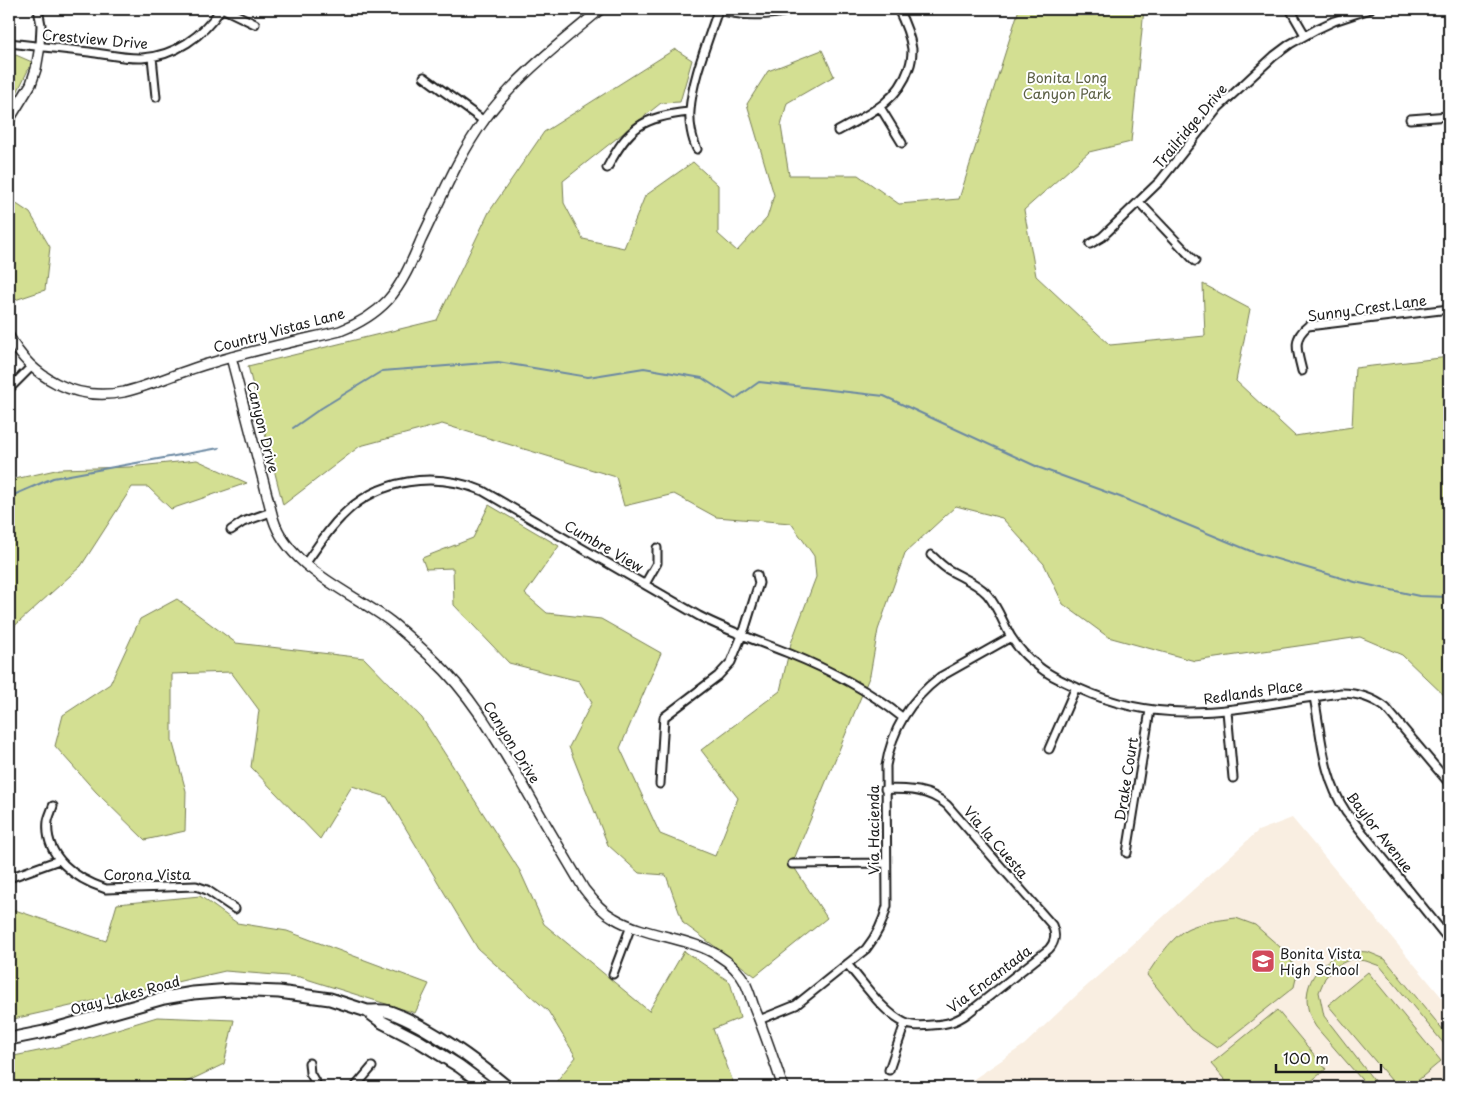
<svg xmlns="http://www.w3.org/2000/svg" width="1458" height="1096" viewBox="0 0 1458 1096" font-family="'Playpen Sans',sans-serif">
<rect width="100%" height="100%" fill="#fff"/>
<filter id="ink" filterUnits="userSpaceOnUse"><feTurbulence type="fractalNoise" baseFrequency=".02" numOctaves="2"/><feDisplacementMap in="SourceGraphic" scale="10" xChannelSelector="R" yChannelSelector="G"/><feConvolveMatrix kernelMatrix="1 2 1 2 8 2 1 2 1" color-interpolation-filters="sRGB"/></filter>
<g filter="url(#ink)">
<path fill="#f9eee1" d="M1292 818 1449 1006V1087H962L1024 1045 1078 994 1258 831Z"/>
<path fill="#d3df92" stroke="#787e57" d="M1019 9H1144L1131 142 1089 152 1024 210 1036 276 1110 345 1205 336 1203 284 1250 309 1236 381 1295 436 1352 427 1355 368 1449 357V700L1402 655 1360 637 1195 661 1108 637 1063 604 1044 564 1002 518 956 506 905 553 878 630 870 675 792 864 827 918 755 976 683 923 666 875 639 873 608 845 569 747 592 702 579 681 509 663 454 605 453 568 426 569 422 558 473 538 489 505 559 546 525 594 547 613 601 619 661 653 620 748 660 834 715 856 738 798 701 750 780 691 791 643 816 577 814 556 791 523 716 517 674 494 624 506 616 477 442 424 360 446 283 505 248 366 437 320 489 212 544 132 675 49 692 60 680 102 661 103 563 181 564 203 583 239 624 248 645 196 693 162 718 185V234L737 251 767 218 774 195 747 104 768 71 822 50 834 76 787 103 781 126 789 175H858L899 204 959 199Z
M9 52 32 62 9 109Z
M9 199 30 213 50 247 45 290 9 302Z
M197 460 247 483 171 509 148 487H132L81 566 9 631V482L15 479 60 469 129 467Z
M177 599 236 643 364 658 422 718 520 871 544 924 649 1011 684 951 730 982 740 1018 713 1029 735 1087H552L576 1057 548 1011 478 949 387 797 352 786 320 839 251 767 259 710 231 672 172 674V740L186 791 185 831 145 840 96 792 55 746 63 715 110 684 140 619Z
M200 896 237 923 287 931 429 984 415 1013 300 977 225 971 9 1020V913L15 910 106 941 117 904Z
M1236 918 1255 925 1288 954 1297 974 1294 987 1217 1048 1191 1030 1147 975C1156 961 1173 935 1189 928 1203 922 1220 920 1236 918Z
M1353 951 1368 952 1385 959 1449 1037V1050L1380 966 1366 961 1351 959 1336 966 1325 978 1319 992 1324 1016 1379 1087H1368L1316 1027C1298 1000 1308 969 1338 955 1342 952 1348 952 1353 951Z
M1368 972 1441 1061 1410 1087H1397L1328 1005Z
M1277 1010 1326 1069 1304 1087H1231L1211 1064Z
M157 1017 234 1020 224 1064 176 1087H9V1057L58 1047Z"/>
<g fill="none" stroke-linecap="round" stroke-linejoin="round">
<path stroke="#6b88a2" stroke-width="2" d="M293 428 320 409 382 371 498 362 588 377 644 368 702 378 735 399 759 382 884 396 1040 468 1120 497 1253 552 1355 582 1419 596 1449 597
M9 497 53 478 219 448"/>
<g stroke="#1c1c1c" stroke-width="11">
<path id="minor" d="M38 9 41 25 40 46
M224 9 255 24
M716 9C741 17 770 16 796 9
M1290 9 1305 35
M9 43C36 46 62 49 89 52 106 54 125 59 142 58 175 56 203 36 221 9
M152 57 156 97
M424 77 484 121
M880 107 902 143
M1410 119 1449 116
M838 131C867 115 898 102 909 68 911 63 912 55 912 49 910 35 904 21 898 9
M697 149C692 139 689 123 690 111 692 79 708 41 718 10
M607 168C629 127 642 117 689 112
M1139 202 1195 261
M1090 244 1102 237 1160 181 1218 108 1274 56 1290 44 1317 29 1334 21 1370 9
M1302 371C1298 353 1291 339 1308 326L1449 309
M9 389 31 367
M231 530 243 522 271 512
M931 555C937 560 942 566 949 570 961 577 977 583 987 594 998 607 1003 623 1011 637 1018 648 1027 658 1037 665 1049 676 1065 682 1080 689 1172 731 1247 705 1341 693 1358 693 1373 698 1386 708L1449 783
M305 564C317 548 327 531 341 517 378 478 435 471 483 491L699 616C728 631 758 641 788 653 828 669 868 690 902 717
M645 584 657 563V548
M1314 697C1322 738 1322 775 1346 812L1449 940
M1227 711 1233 778
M1049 749 1076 687
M660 784 664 717 718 676 731 662 745 628 759 583 757 575
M53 806C52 810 49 816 48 821 44 857 76 879 106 889L196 886 207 890 235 909
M1127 853 1150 710
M792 864 885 863
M9 878 59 860
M847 964C863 982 883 1013 905 1023 913 1027 924 1026 932 1025 947 1024 956 1022 968 1013L1049 949C1056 941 1056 934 1052 925L947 805C929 789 909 789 885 789
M613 974 631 926
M759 1020 796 1005 866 949C877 935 883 923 887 906L886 766C892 728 910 700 940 677L1011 637
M309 1063 310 1073 318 1087
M889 1070 905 1023
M355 1087 372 1067"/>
</g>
<g stroke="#1c1c1c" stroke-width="12">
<path id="tertiary" d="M9 120 31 84 36 69 40 46
M9 336C31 378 76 402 124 392 153 385 181 371 211 363 253 350 297 341 340 331 358 324 375 314 388 300 403 283 412 261 421 240 441 199 458 156 485 119 517 76 560 43 601 9
M231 357 273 518C288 568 351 592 390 621 405 633 419 646 433 659 472 695 498 742 525 788 544 822 564 855 584 889 593 900 601 911 614 918 654 942 711 935 741 976 747 984 750 995 753 1004 764 1031 774 1060 783 1087"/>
</g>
<g stroke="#1c1c1c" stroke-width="15">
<path id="primary" d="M367 1011C374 1011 384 1010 390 1012 428 1026 476 1061 507 1087
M9 1039 44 1032 164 998 193 993 230 990 279 992 330 999 367 1011 382 1022 417 1040 459 1066 487 1087"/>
</g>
<use href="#minor" stroke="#fff" stroke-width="7"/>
<use href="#tertiary" stroke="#fff" stroke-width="9"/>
<use href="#primary" stroke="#fff" stroke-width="11"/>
</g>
</g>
<defs>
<g id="school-square" transform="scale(1.25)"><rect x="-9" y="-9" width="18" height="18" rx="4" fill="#d1495b" stroke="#fff"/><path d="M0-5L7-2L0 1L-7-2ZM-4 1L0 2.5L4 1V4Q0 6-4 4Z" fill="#fff"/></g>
</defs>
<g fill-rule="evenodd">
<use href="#school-square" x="1263" y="961"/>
</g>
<g text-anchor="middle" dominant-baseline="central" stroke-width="4" stroke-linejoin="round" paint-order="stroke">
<g font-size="14" fill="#1c1c1c" stroke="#fff">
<text transform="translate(95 39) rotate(5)">Crestview Drive</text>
<text transform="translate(1190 126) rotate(-50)">Trailridge Drive</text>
<text transform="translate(1367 308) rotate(-8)">Sunny Crest Lane</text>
<text transform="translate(279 330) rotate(-15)">Country Vistas Lane</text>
<text transform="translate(263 427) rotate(76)">Canyon Drive</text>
<text transform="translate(604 546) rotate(30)">Cumbre View</text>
<text transform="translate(1253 692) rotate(-8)">Redlands Place</text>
<text transform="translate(512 742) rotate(58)">Canyon Drive</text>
<text transform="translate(1126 779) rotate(-81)">Drake Court</text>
<text transform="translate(873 830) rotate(-90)">Via Hacienda</text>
<text transform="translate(1380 832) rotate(52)">Baylor Avenue</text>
<text transform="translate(996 842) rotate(49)">Via la Cuesta</text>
<text x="147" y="874">Corona Vista</text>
<text transform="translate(989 979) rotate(-37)">Via Encantada</text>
<text transform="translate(125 995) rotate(-15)">Otay Lakes Road</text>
</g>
<g font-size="14" fill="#5c6045" stroke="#fff">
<text x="1067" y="77">Bonita Long<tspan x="1067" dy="16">Canyon Park</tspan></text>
</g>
<g font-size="14" fill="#1c1c1c" stroke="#fff" text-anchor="start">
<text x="1280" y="953">Bonita Vista<tspan x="1280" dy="16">High School</tspan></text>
</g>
</g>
<rect width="1458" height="1096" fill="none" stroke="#fff" stroke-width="30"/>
<rect x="15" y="15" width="1428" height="1066" fill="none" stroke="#1c1c1c" stroke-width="2" filter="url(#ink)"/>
<path d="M1276 1064v8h105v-8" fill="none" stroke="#1c1c1c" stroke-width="2.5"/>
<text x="1283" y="1064" font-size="15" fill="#1c1c1c" stroke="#ffffff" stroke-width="4" paint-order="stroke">100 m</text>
</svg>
